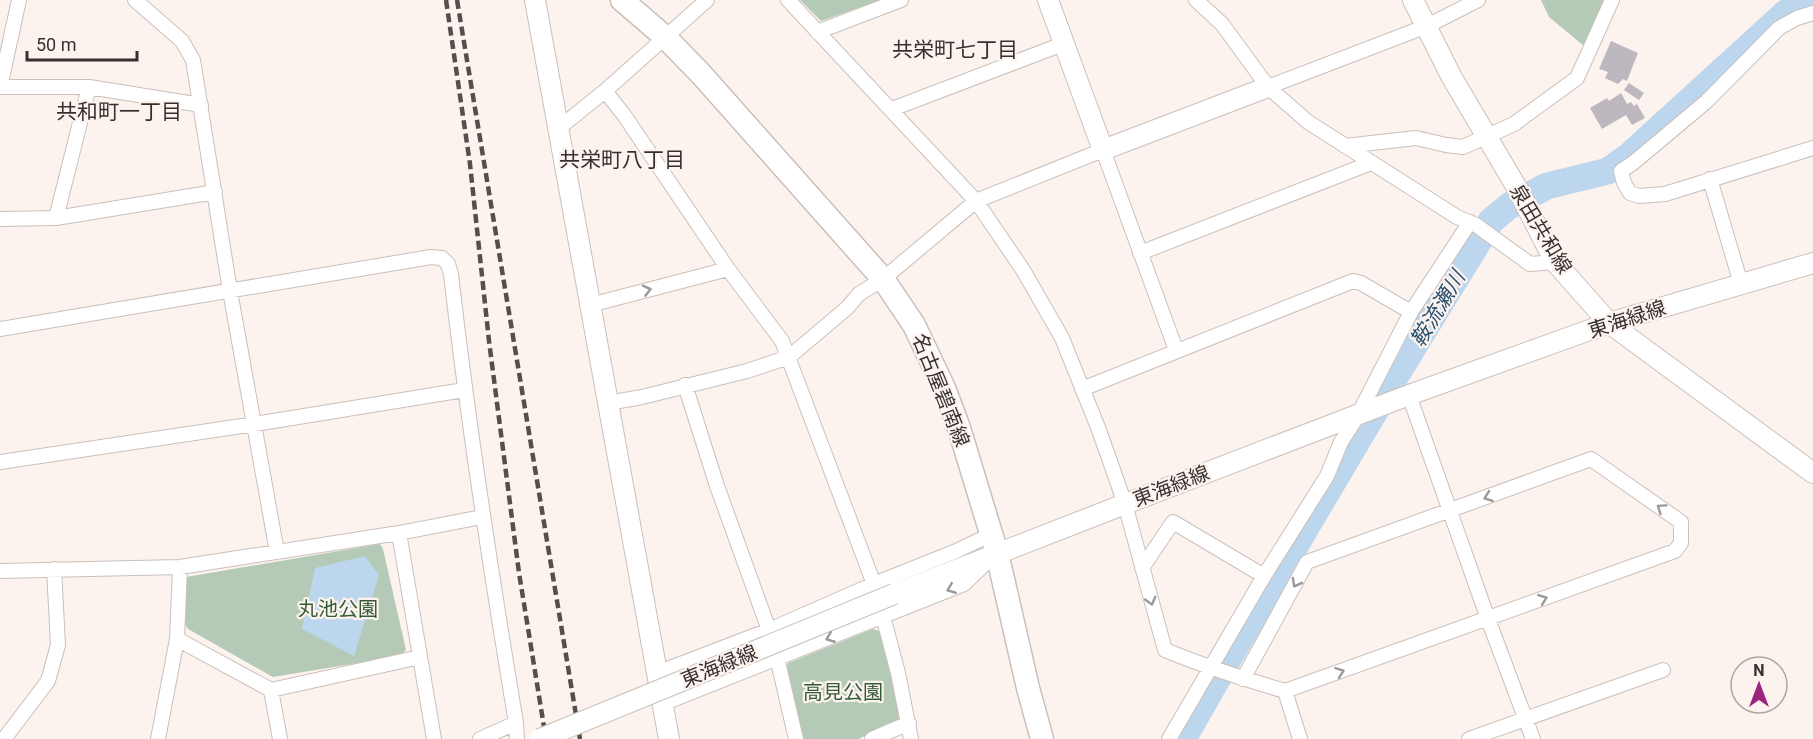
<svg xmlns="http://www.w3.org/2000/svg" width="1813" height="739" viewBox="0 0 1813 739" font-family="Roboto,'Noto Sans JP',sans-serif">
<rect width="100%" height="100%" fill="#fdf3ee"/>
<path fill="#b4cab6" d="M800 0H880L821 21Z
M1541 0H1612L1590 51 1549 17Z
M380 544 383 549 406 650 400 656 273 677 188 629 184 622 186 577Z
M873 629 882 632 899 715 898 722 858 739H804L786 670 788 663Z"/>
<path fill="#bcd6ed" d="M365 556 379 575 354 656 302 629 315 568Z"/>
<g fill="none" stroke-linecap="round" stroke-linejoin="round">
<path stroke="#bcd6ed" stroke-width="27" d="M1183 739 1234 649 1398 372 1491 221 1509 206 1547 186 1608 171 1629 156 1787 12 1813 1"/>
</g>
<path fill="#bdb8c0" d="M1611 41 1638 53 1627 81 1623 79 1618 84 1605 78 1608 72 1599 69Z
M1629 83 1644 93 1639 100 1624 90Z
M1621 93 1627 104 1631 102 1634 106 1637 104 1645 118 1632 125 1626 115 1602 129 1590 108 1607 98 1609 101Z"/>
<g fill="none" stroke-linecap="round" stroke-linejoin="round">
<g stroke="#cac0bb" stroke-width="16">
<path id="street" d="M135 0 182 41 193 60 230 291 277 552
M788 0 976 201 1023 270 1062 338 1099 430 1125 504 1165 650C1204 666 1244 679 1285 691L1675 551 1681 543V522L1591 459 1307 562 1243 679
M1196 0 1222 24 1268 87
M1478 0 1427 26 1268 87 1308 122 1457 217 1476 225 1530 264 1555 262
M1813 13 1797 18 1779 28 1707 101 1633 163 1621 171 1624 183 1630 193 1639 196 1665 194 1813 148
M817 32 901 0
M0 87H89L201 105
M0 87 19 0
M605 91 624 115 728 269 782 341 874 584
M892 109 1063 44
M559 128 605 91 707 0
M1345 146 1416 138 1446 145 1463 147 1514 124 1577 78 1612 0
M1710 179 1741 284
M56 218 89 87
M0 219 56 218 215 192
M1140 253 1371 163
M590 305 728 269
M0 329 431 257 442 258 448 264 451 274C468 424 491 573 516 723L517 739
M685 385 717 486 769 630 779 666 796 739
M1082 389 1353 281 1361 283 1411 312
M1409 395 1488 619 1533 739
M608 403 642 397 747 371 789 357 847 308 859 294 883 279 976 201 1103 150 1176 350
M0 462 255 424 464 390
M399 533 434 739
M1142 568 1173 522 1264 576
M0 571 180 567 399 533 482 517
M883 616 898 673 911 739
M177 639 271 690 420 657
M657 673 769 630 874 584 954 552 990 535
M271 690 280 739
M1285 691 1300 739
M662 704 964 584 988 561
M4 739 48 681 58 645 54 569
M158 739 177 639 180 567
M480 739 516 723
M872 739 909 723
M1169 739 1264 576 1327 476 1341 442 1357 417 1411 312 1470 222
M1469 739 1663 670"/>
</g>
<g stroke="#cac0bb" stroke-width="22">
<path id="secondary" d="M535 0 669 739
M1048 0 1103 150 1268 87
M1413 0 1451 76 1517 188 1555 262 1609 323 1813 473
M894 594 1125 504 1409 395 1609 323 1813 263"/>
</g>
<g stroke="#cac0bb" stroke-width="25">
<path id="primary" d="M622 0 665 37 701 74 883 279 914 325 944 388 959 428 997 553 1028 688 1042 739"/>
</g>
<use href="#street" stroke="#fff" stroke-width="14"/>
<use href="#secondary" stroke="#fff" stroke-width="20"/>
<use href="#primary" stroke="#fff" stroke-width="22"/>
<path stroke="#544f4d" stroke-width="4.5" stroke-dasharray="9 4.5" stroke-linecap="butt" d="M446 0 470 164 489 341 519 573 546 739
M457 0 580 739"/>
<g stroke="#cac0bb" stroke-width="22" stroke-linecap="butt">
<path id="secondary-bridge" d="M540 739 894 594"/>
</g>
<use href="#secondary-bridge" stroke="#fff" stroke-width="20"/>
</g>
<defs><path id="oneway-chevron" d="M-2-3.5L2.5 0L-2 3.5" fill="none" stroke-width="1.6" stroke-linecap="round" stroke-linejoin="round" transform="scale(1.5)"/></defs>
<g stroke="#9a9898">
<use href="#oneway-chevron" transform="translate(647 290) rotate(-14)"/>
<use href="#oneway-chevron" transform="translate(1488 497) rotate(160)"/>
<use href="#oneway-chevron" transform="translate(1661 508) rotate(-145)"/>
<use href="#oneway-chevron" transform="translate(1296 583) rotate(119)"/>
<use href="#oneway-chevron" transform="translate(951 589) rotate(158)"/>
<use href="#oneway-chevron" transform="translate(1543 599) rotate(-20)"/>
<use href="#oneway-chevron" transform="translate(1151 601) rotate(75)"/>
<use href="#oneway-chevron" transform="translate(830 638) rotate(158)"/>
<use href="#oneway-chevron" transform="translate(1340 672) rotate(-20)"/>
</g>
<g text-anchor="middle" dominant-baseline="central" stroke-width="4.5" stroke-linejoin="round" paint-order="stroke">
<g font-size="20" fill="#353130" stroke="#fdf3ee">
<text transform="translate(1541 229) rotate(59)">泉田共和線</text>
<text transform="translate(1627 319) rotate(-18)">東海緑線</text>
<text transform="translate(941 390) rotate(68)">名古屋碧南線</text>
<text transform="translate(1171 486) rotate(-21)">東海緑線</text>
<text transform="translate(719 666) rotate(-22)">東海緑線</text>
</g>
<g font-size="20" fill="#345c39" stroke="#fdf3ee">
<text x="338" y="609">丸池公園</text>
<text x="843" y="692">高見公園</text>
</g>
<g font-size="21" fill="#353130" stroke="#fdf3ee">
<text x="955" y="50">共栄町七丁目</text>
<text x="119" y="112">共和町一丁目</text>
<text x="622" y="160">共栄町八丁目</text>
</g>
<g font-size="21" font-style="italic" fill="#265070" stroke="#fdf3ee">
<text transform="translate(1438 309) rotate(-59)">鞍流瀬川</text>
</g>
</g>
<g transform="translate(1759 685)"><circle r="28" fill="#fdf3ee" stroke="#ada5a2" stroke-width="1.5"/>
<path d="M0-4.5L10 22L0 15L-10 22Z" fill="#9a247e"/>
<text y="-9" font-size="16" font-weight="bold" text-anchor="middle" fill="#353130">N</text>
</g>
<path d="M27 51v9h110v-9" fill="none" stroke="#353130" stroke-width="3"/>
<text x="36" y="51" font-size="18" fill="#353130" stroke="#fdf3ee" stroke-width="4.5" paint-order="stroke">50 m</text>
</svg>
